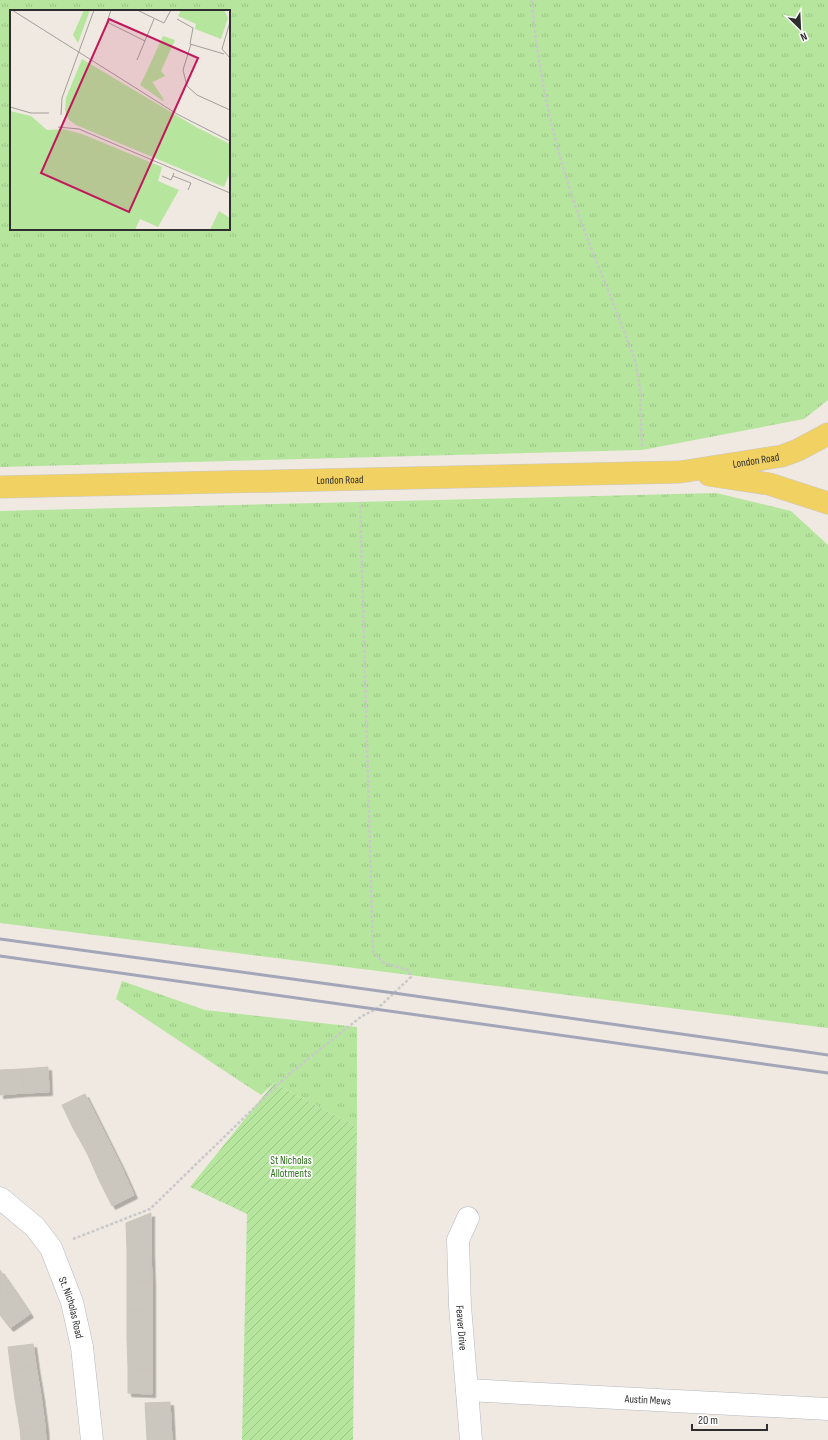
<svg xmlns="http://www.w3.org/2000/svg" width="828" height="1440" viewBox="0 0 828 1440" font-family="'Sofia Sans Condensed',sans-serif">
<defs>
<pattern id="grass-tufts" width="24" height="20" patternUnits="userSpaceOnUse"><rect width="24" height="20" fill="#b6e59e"/><path d="M3 7l-1-3M5 7V3M7 7l1-3M15 17l-1-3M17 17v-4M19 17l1-3" fill="none" stroke="#9dc588"/></pattern>
<pattern id="garden-furrows" width="10" height="10" patternUnits="userSpaceOnUse"><rect width="10" height="10" fill="#b6e59e"/><path d="M-1 1l2-2M0 10L10 0M9 11l2-2" fill="none" stroke="#9dc588"/></pattern>
<filter id="shadow"><feDropShadow dx="3.5" dy="3.5" stdDeviation="0" flood-color="#0004"/></filter>
</defs>
<rect width="100%" height="100%" fill="#efe9e1"/>
<path fill="url(#grass-tufts)" fill-rule="evenodd" d="M0 0H828V400L804 419 642 450 0 467ZM11 11H229V229H11Z
M716 493 791 511 828 545V1028L0 923V511Z
M122 981 205 1010 357 1027V1127L274 1083 261 1095 116 999Z"/>
<path fill="url(#garden-furrows)" d="M274 1083 357 1127 353 1440H242L247 1214 190 1187Z"/>
<path fill="#cbc7bf" stroke="#cbc5ba" filter="url(#shadow)" d="M48 1067 49 1092 23 1093 22 1069Z
M22 1069 23 1093 0 1095V1070Z
M85 1094 96 1116 73 1128 62 1105Z
M96 1116 109 1142 87 1153 73 1128Z
M109 1142 122 1168 99 1180 87 1153Z
M122 1168 134 1195 112 1206 99 1180Z
M151 1213V1251H127L126 1223Z
M127 1251H151L152 1281 127 1280Z
M0 1270 14 1290 0 1300Z
M127 1280 152 1281V1310H127Z
M14 1290 30 1314 10 1328 0 1315V1300Z
M127 1310H152V1339H127Z
M127 1339H152V1369L128 1368Z
M33 1344 36 1366 11 1370 8 1347Z
M36 1366 41 1396 15 1399 11 1370Z
M128 1368 152 1369V1394L128 1393Z
M41 1396 45 1426 20 1429 15 1399Z
M170 1402 172 1440H147L145 1403Z
M45 1426 46 1440H21L20 1429Z"/>
<g fill="none" stroke-linecap="round" stroke-linejoin="round">
<g stroke="#b4b7c1" stroke-width="23">
<g id="minor">
<path id="s1" d="M0 1198 35 1227 51 1248 72 1302 82 1347 92 1440"/>
<path id="s2" d="M468 1218 458 1240 460 1306 471 1440"/>
<path id="s3" d="M467 1390 828 1409"/>
</g>
</g>
<g stroke="#c9c9c9" stroke-width="23">
<g id="major">
<path d="M709 475 769 484 828 503"/>
<path id="s4" d="M0 487 680 472 782 456 798 450 828 434"/>
</g>
</g>
<path stroke="#c9c9c9" stroke-width="2.5" stroke-dasharray="3 2" stroke-linecap="butt" d="M532 0C537 68 552 137 574 202 593 257 617 309 636 364L640 389 642 448
M73 1239 150 1209 289 1074 362 1016 378 1008 411 977 408 970 384 963 373 952 360 502"/>
<use href="#minor" stroke="#fff" stroke-width="22"/>
<use href="#major" stroke="#f2d163" stroke-width="22"/>
<path stroke="#a3a6b8" stroke-width="3" d="M0 939 394 993 828 1055
M0 956 828 1073"/>
</g>
<g text-anchor="middle" dominant-baseline="central" stroke-width="3.5" stroke-linejoin="round" paint-order="stroke">
<g font-size="11" fill="#2e2e2e" stroke="#fff">
<text stroke="none"><textPath href="#s4" startOffset="757">London Road</textPath></text>
<text stroke="none"><textPath href="#s4" startOffset="340">London Road</textPath></text>
<text stroke="none"><textPath href="#s1" startOffset="135">St. Nicholas Road</textPath></text>
<text stroke="none"><textPath href="#s2" startOffset="112">Feaver Drive</textPath></text>
<text stroke="none"><textPath href="#s3" startOffset="181">Austin Mews</textPath></text>
</g>
<g font-size="11" fill="#2c6e1b" stroke="#fff">
<text x="291" y="1160">St Nicholas<tspan x="291" dy="13">Allotments</tspan></text>
</g>
</g>
<g transform="translate(10 10)">
<rect width="220" height="220" fill="#efe9e1"/>
<path d="M74 0H80L68 33 63 25ZM171 0H214L218 8 211 29 185 19 186 14 168 6ZM72 49 186 117 220 134V162L214 177 66 115 59 110 55 100 56 88ZM135 65 143 73 154 90 153 91 130 75ZM0 101 21 106 37 120 53 119 72 124 152 157 148 171 169 180 148 217 130 209 125 220H0ZM209 201 220 208V220H200Z" fill="#b6e59e"/>
<path d="M153 26 165 30 151 61 155 66 141 73 135 65Z" fill="#b6e59e"/>
<path fill="none" stroke="#a29e99" stroke-width="1" d="M2 0 167 104 220 131M101 0 97 12 135 31M127 0 154 13 161 0M167 9 183 18 180 34 214 44M220 12 212 39 220 48M181 34 173 60 177 76 187 85 220 100M127 50 144 9M0 97 21 103H39M51 105 52 88 84 0M48 117 69 119 220 183M152 166 161 170 164 163M163 166 181 173 178 180"/>
<path fill="#c2185b" fill-opacity="0.15" stroke="#c2185b" stroke-width="2" d="M99 9 188 48 119 202 31 163Z"/>
<rect width="220" height="220" fill="none" stroke="#2e2e2e" stroke-width="2"/>
</g>
<g transform="translate(800 28) rotate(156)" stroke="#ffffff" stroke-width="3" paint-order="stroke">
<path d="M0-3L7 15L0 10L-7 15Z" fill="#2e2e2e"/>
<text y="-6" font-size="11" font-weight="bold" text-anchor="middle" fill="#2e2e2e">N</text>
</g>
<path d="M692 1424v6h75v-6" fill="none" stroke="#2e2e2e" stroke-width="2"/>
<text x="698" y="1424" font-size="12" fill="#2e2e2e" stroke="#ffffff" stroke-width="3" paint-order="stroke">20 m</text>
</svg>
